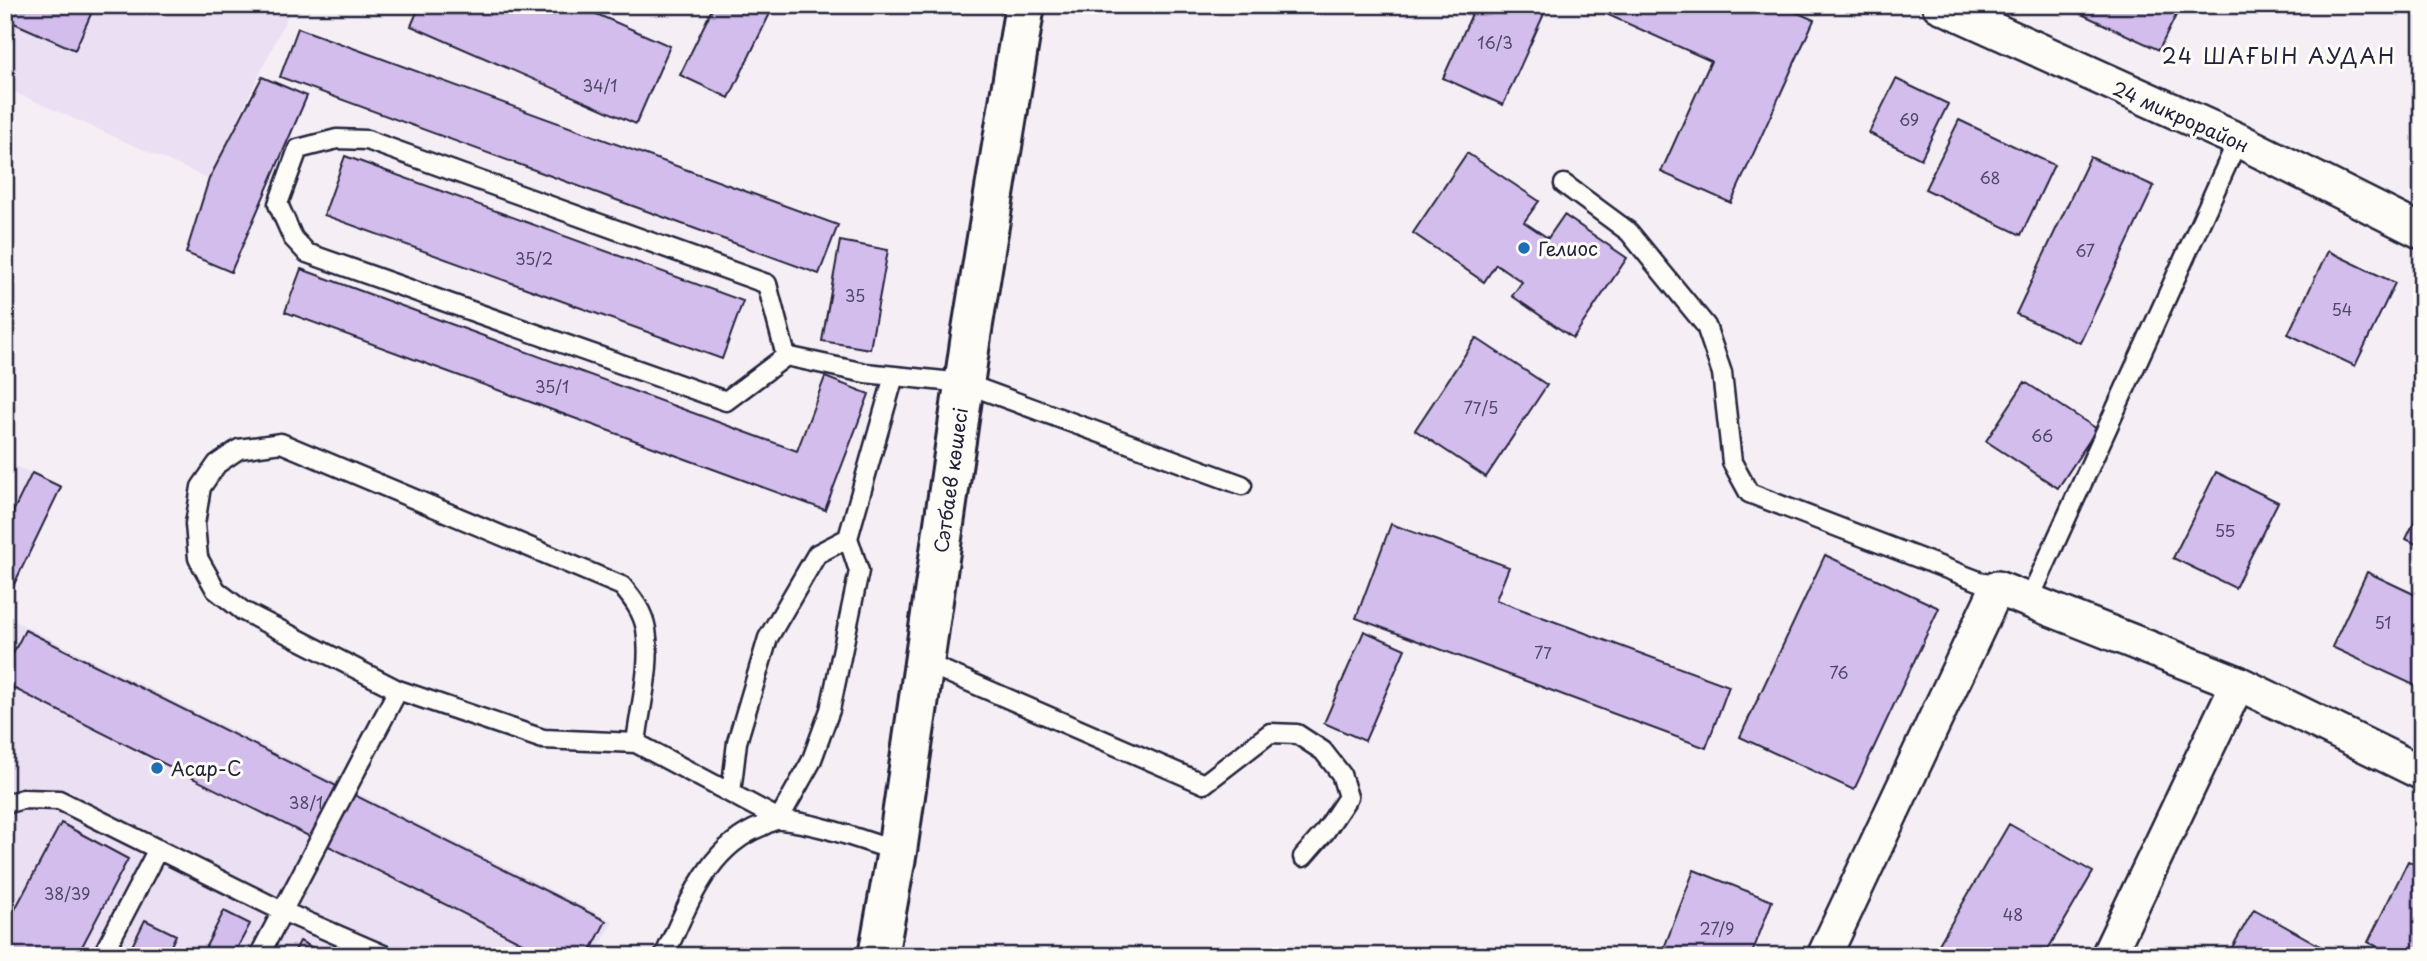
<svg xmlns="http://www.w3.org/2000/svg" width="2427" height="961" viewBox="0 0 2427 961" font-family="'Playpen Sans',sans-serif">
<rect width="100%" height="100%" fill="#f5eff5"/>
<filter id="ink" filterUnits="userSpaceOnUse"><feTurbulence type="fractalNoise" baseFrequency=".0143" numOctaves="2"/><feDisplacementMap in="SourceGraphic" scale="14" xChannelSelector="R" yChannelSelector="G"/><feConvolveMatrix kernelMatrix="1 2 1 2 8 2 1 2 1" color-interpolation-filters="sRGB"/></filter>
<g filter="url(#ink)">
<path fill="#ebe0f3" d="M5 5H293L209 179 5 88Z
M5 461 61 487 5 603Z
M5 616 613 921 595 956H5Z"/>
<path fill="#d3bded" stroke="#22223b" stroke-width="2" d="M5 5H95L75 50 5 19Z
M420 5H576L670 46 636 124 411 26Z
M714 5H774L729 98 680 75Z
M1476 5H1548L1503 105 1443 78Z
M1596 5H1780L1814 20 1731 203 1661 172 1711 61 1595 9Z
M2062 5H2181L2159 50Z
M298 28 838 225 819 274 280 77Z
M262 77 307 96 231 272 186 253 209 179Z
M1896 79 1948 104 1921 159 1869 133Z
M1959 120 2054 165 2021 235 1925 189Z
M1467 153 1539 201 1524 222 1548 238 1564 215 1627 258 1573 338 1512 296 1522 282 1496 264 1484 282 1413 233Z
M345 156 743 301 722 359 324 215Z
M2090 157 2154 186 2080 343 2016 314Z
M840 241 888 250 870 349 822 341Z
M2328 251 2395 283 2355 366 2288 334Z
M301 269 797 451 825 377 869 394 825 510 285 312Z
M1476 338 1547 385 1486 477 1415 430Z
M2025 382 2097 429 2058 488 1986 441Z
M2216 472 2278 502 2235 588 2173 558Z
M32 473 61 487 5 603V528Z
M2422 506V547L2406 539Z
M1391 524 1509 567 1496 600 1729 686 1706 748 1356 618Z
M1825 555 1939 608 1854 790 1740 737Z
M2367 572 2422 598V678L2418 687 2332 647Z
M25 630 606 921 588 956H530L534 949 5 684V669Z
M1364 631 1405 649 1365 741 1324 723Z
M61 823 128 859 77 956H5V928Z
M2009 824 2093 872 2044 956H1932Z
M2408 861 2422 868V956H2396L2368 942Z
M1694 870 1772 901 1751 956H1661Z
M2254 909 2322 947 2316 956H2227Z
M224 911 250 924 233 956H201Z
M145 920 176 935 166 956H127Z
M300 941 328 956H292Z"/>
<g fill="none" stroke-linecap="round" stroke-linejoin="round">
<g stroke="#22223b" stroke-width="23">
<path id="service" d="M1564 184 1629 232 1706 326 1722 373 1732 462 1749 493 1997 588
M786 356 767 284 367 140 337 139 298 149 278 204 293 238 307 253 726 401 786 356 865 373 964 383 1242 485
M2029 600 2238 140
M923 665 942 670 1204 784 1270 733 1297 734 1323 751 1341 774 1348 797 1324 833 1303 857
M636 743C640 707 652 666 646 629 643 612 633 599 622 586L281 443 239 449 217 464 201 487 195 524 198 558 216 590 243 611 398 690 543 739 636 743 779 819 811 762 830 710 859 571 848 538 894 376
M731 793 737 742 768 638 817 554 848 538
M5 804 23 799 59 800 282 911 386 956
M102 956 158 849
M259 956 398 690
M664 956C689 905 706 848 762 826 768 823 775 819 782 820 821 824 860 840 897 851"/>
</g>
<g stroke="#22223b" stroke-width="38">
<path id="minor" d="M1939 5 2238 140 2422 232
M1824 956 1997 588 2238 683 2422 773
M2108 956 2238 683"/>
</g>
<g stroke="#22223b" stroke-width="44">
<path id="secondary" d="M878 956 897 851 971 336 1025 5"/>
</g>
<use href="#service" stroke="#fdfcf7" stroke-width="18"/>
<use href="#minor" stroke="#fdfcf7" stroke-width="33"/>
<use href="#secondary" stroke="#fdfcf7" stroke-width="38"/>
</g>
</g>
<g fill="#1f6fb2" stroke="#fdfcf7" stroke-width="2.5">
<circle cx="1524" cy="248" r="7"/>
<circle cx="157" cy="768" r="7"/>
</g>
<g text-anchor="middle" dominant-baseline="central" stroke-width="6" stroke-linejoin="round" paint-order="stroke">
<g font-size="16" fill="#4e4968">
<text x="1495" y="42">16/3</text>
<text x="600" y="85">34/1</text>
<text x="1909" y="119">69</text>
<text x="1990" y="177">68</text>
<text x="2085" y="250">67</text>
<text x="534" y="258">35/2</text>
<text x="855" y="295">35</text>
<text x="2342" y="309">54</text>
<text x="552" y="386">35/1</text>
<text x="1481" y="407">77/5</text>
<text x="2042" y="435">66</text>
<text x="2225" y="530">55</text>
<text x="2383" y="622">51</text>
<text x="1543" y="652">77</text>
<text x="1839" y="672">76</text>
<text x="306" y="802">38/1</text>
<text x="67" y="893">38/39</text>
<text x="2013" y="914">48</text>
<text x="1717" y="928">27/9</text>
</g>
<g font-size="19" fill="#22223b" stroke="#fdfcf7">
<text transform="translate(2181 116) rotate(24)">24 микрорайон</text>
<text transform="translate(950 480) rotate(-82)">Сәтбаев көшесі</text>
</g>
<g font-size="19" fill="#22223b" stroke="#fdfcf7" text-anchor="start">
<text x="1538" y="248">Гелиос</text>
<text x="171" y="768">Асар-С</text>
</g>
<g font-size="21" letter-spacing="2" fill="#22223b" stroke="#fdfcf7">
<text x="2279" y="55">24 ШАҒЫН АУДАН</text>
</g>
</g>
<rect width="2427" height="961" fill="none" stroke="#fdfcf7" stroke-width="28"/>
<rect x="14" y="14" width="2399" height="933" fill="none" stroke="#22223b" stroke-width="2.5" filter="url(#ink)"/>
</svg>
